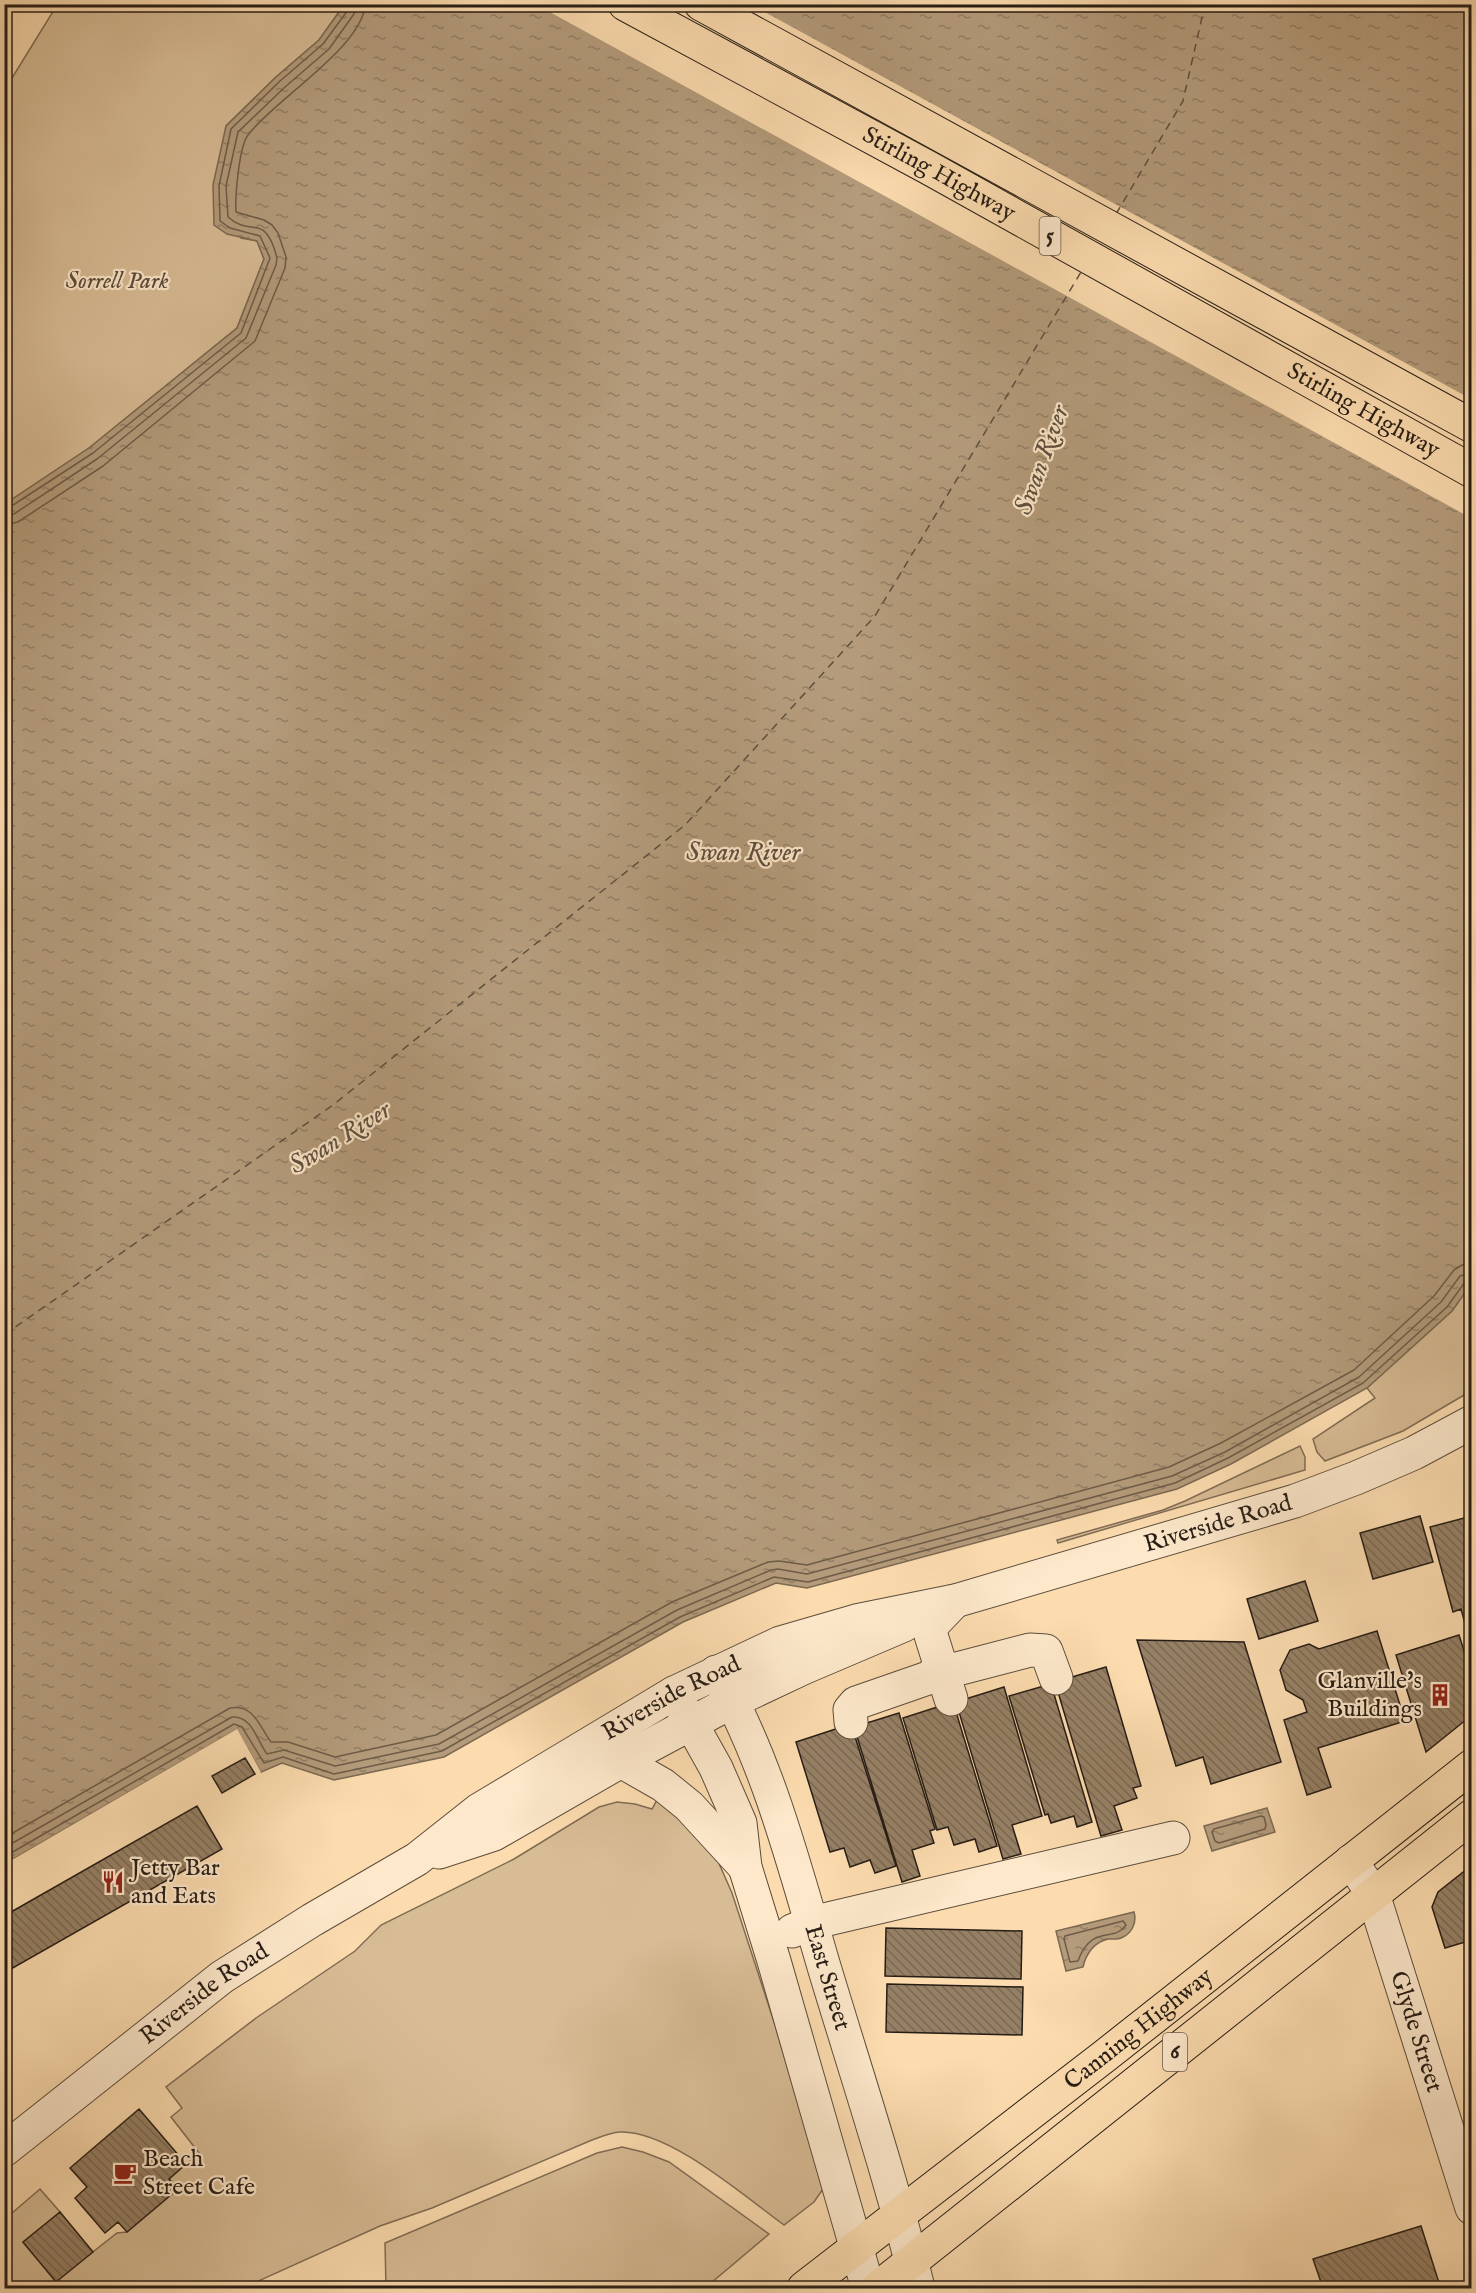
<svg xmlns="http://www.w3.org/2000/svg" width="1476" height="2293" viewBox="0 0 1476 2293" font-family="'IM FELL English',serif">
<defs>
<pattern id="water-ripples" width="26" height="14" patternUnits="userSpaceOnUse" patternTransform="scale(1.5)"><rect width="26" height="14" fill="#b49b7b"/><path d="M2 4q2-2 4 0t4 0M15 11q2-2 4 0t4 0" fill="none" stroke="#927e64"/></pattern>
<pattern id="building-back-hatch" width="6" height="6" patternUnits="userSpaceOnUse" patternTransform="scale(1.5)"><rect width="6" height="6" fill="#968065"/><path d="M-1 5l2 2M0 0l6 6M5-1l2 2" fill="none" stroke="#7a6852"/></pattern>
</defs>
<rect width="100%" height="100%" fill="#fcdcaf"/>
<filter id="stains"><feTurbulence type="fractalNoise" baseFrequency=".00333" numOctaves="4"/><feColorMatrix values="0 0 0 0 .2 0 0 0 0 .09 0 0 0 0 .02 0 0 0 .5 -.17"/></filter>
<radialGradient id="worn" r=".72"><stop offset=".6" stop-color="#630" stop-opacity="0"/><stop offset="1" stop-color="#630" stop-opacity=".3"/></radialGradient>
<path fill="#d8bc95" stroke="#806c55" stroke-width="1.5" d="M57 5H344L319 40 276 77 226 126 241 238 257 241 264 259 237 328 89 448 5 504 4 91Z
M1471 1283V1391L1403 1431 1325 1461 1317 1452 1313 1439 1375 1398 1367 1388 1452 1311Z
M1300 1446 1305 1457V1470L1058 1543 1057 1540 1163 1510 1185 1501Z
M657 1800 697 1832 717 1859 732 1893 775 2025 823 2189 814 2202 784 2225C744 2196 668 2129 619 2132 610 2133 600 2137 592 2140L432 2208 380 2226 243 2288H5V2219L40 2189 60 2212 23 2242 56 2281 117 2233 127 2232 178 2189 169 2179 199 2153 171 2117 182 2108 166 2087 256 2018 355 1951 381 1925 514 1859 599 1807 617 1802 635 1804 652 1809Z
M622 2147 643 2152 669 2162 769 2234 705 2288H386L385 2243 597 2153Z"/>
<path fill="url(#water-ripples)" stroke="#7c6952" stroke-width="1.5" d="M344 5H1471L1472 1283 1452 1311 1367 1388 1231 1464 1177 1489 807 1588 776 1583 683 1622 444 1757 334 1780 282 1763 261 1772 236 1730 5 1864V504L89 448 237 328 264 259 257 241 227 234 214 225 213 185 226 126 276 77 319 40Z
M1267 1808 1275 1832 1212 1851 1204 1826Z
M1134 1912C1137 1922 1132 1933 1123 1937 1118 1940 1113 1939 1108 1939 1094 1942 1086 1954 1083 1967L1066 1971 1056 1931Z"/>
<path fill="#fcdcaf" d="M537 5H752L1471 399V518Z
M237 1729 261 1772 259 1773 236 1734 4 1867 5 1864Z"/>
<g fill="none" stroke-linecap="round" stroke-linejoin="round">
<path stroke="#6e5c48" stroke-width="1.5" d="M4 509 10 507 93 453 241 333 270 258 260 236 230 228 220 221 219 186 231 129 280 81 323 44 348 10 349 4
M4 516 14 514 97 459 246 338 276 265 277 258C265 211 251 238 228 217L226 186 238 132 285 87 329 49 354 14 356 4
M4 525 18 522 103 466 255 341 285 268 286 257 278 233 272 225 264 220 236 212C235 196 239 147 248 135 273 101 364 46 365 4
M1261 1816 1264 1817 1266 1825 1265 1829 1219 1843 1215 1841 1212 1832 1214 1829Z
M4 1838 230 1708C254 1704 259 1726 271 1742H288L335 1757 436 1735 672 1602 768 1562 779 1561 807 1565 1169 1467 1221 1443 1354 1370 1434 1296 1454 1270 1462 1265 1472 1264
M4 1848 232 1717C252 1715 257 1741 267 1754L284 1750 335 1766 439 1744 677 1610 771 1570 778 1569 807 1574 1172 1476 1225 1452 1359 1377 1441 1302 1460 1276 1472 1273
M4 1857 234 1724 242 1727 264 1763 283 1757 334 1774 442 1751 680 1617 774 1577 808 1582 1175 1483 1228 1458 1363 1383 1447 1307 1465 1282 1472 1280
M1123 1921 1126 1925C1114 1943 1091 1924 1078 1961L1070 1962 1064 1939 1065 1936Z"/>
<path stroke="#5f4f3e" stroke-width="1.5" stroke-dasharray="8 6" stroke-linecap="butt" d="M1116 214 1183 101 1205 4
M4 1335 333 1105 685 825 875 616 1081 272"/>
</g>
<path fill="url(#building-back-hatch)" stroke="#271d15" stroke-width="1.5" d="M1420 1516 1433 1562 1373 1579 1360 1533Z
M1472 1516V1637L1469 1638 1461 1609 1453 1612 1430 1527Z
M1305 1581 1318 1621 1259 1639 1247 1599Z
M1377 1631 1405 1721 1318 1748 1331 1787 1307 1795 1284 1720 1307 1712 1303 1700 1286 1690 1280 1670 1290 1650 1309 1644 1319 1649Z
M1459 1635 1472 1676V1715L1426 1752 1396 1655Z
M1137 1640 1244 1642 1281 1762 1211 1784 1203 1757 1176 1766Z
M1106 1667 1141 1786 1133 1788 1137 1798 1114 1806 1122 1830 1101 1836 1055 1682Z
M1051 1684 1092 1822 1077 1827 1074 1816 1051 1823 1048 1814 1045 1815 1009 1696Z
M1004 1687 1042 1816 1012 1825 1021 1854 1003 1859 956 1702Z
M953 1702 997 1846 979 1852 975 1839 954 1845 948 1827 937 1830 903 1718Z
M899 1713 935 1829 930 1831 934 1843 912 1850 920 1876 902 1882 854 1727Z
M851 1724 896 1866 875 1873 870 1860 850 1867 844 1848 830 1852 796 1742Z
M245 1758 255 1774 222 1793 212 1776Z
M197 1806 222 1849 4 1973V1916Z
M1472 1865V1940L1445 1948 1432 1907 1438 1892Z
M886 1928 1022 1931 1021 1979 885 1976Z
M887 1984 1023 1987 1022 2035 886 2032Z
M139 2109 186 2164 169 2179 178 2189 127 2232 118 2222 105 2233 75 2198 87 2187 70 2168Z
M60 2212 93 2252 56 2282 23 2242Z
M1421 2226 1440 2286 1433 2288H1356L1355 2285 1342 2288H1323L1313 2259Z"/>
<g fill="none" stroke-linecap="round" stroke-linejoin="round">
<g stroke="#5c4d3c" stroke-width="35">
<g id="minor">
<path id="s1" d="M716 1672C768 1760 796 1872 825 1970 857 2076 892 2181 918 2288"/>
<path d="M674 1693 716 1768 740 1823 745 1867 774 1961 868 2288"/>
<path d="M951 1699 930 1632 932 1625 955 1601"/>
<path d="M851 1722 850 1710 856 1703 928 1678 941 1669H957L1030 1650 1046 1651 1056 1678"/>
<path d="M621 1761 663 1785 689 1806 745 1867"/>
<path d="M439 1852 494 1834 621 1761 733 1701 803 1668 904 1625"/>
<path id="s2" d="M1351 1861 1373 1894 1472 2208"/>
<path d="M792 1931 811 1923 1173 1838"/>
<path id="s3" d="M4 2150 222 1977 312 1920 417 1859 479 1810 674 1693 780 1643 856 1621 955 1601 1295 1501 1356 1478 1414 1453 1472 1422"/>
</g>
</g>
<g stroke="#271d15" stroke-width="35">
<g id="major">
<path id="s4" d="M804 2288 1106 2055 1472 1766"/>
<path d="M878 2288 1472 1816"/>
</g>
</g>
<g stroke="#271d15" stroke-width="35">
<g id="highway">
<path id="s5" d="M625 4 929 168 1472 471"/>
<path d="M701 4 1472 426"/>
</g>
</g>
<use href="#minor" stroke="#fde8cb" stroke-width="33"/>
<use href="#major" stroke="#fcdcaf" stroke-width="33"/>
<use href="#highway" stroke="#fcdcaf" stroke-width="33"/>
</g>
<defs>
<g id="building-bare" transform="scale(1.8)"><path d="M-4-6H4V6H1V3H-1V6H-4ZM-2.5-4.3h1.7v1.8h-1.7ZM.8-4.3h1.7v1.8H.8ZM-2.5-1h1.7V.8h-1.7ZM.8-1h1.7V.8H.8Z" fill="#8f2418" stroke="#fde8cb" stroke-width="2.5" paint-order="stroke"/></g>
<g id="restaurant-bare" transform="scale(1.8)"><path d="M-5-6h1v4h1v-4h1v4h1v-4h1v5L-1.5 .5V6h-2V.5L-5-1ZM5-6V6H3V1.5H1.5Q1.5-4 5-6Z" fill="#8f2418" stroke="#fde8cb" stroke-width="2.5" paint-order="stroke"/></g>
<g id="cafe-bare" transform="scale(1.8)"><path d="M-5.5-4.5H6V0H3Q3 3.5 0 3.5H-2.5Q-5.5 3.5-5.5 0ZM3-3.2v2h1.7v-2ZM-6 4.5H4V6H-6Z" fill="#8f2418" stroke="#fde8cb" stroke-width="2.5" paint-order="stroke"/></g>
</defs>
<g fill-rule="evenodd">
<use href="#building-bare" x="1440" y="1695"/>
<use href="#restaurant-bare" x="113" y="1882"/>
<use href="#cafe-bare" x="125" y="2173"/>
</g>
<g text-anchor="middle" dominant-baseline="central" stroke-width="4.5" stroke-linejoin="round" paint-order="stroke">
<g fill="#fde8cb" stroke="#675a4c" stroke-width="1.5">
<rect x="1039.5" y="217" width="21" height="38" rx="4.5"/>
<rect x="1163" y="2033" width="24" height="38" rx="4.5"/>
</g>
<g font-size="22" font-weight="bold" fill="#271d15">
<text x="1050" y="236">5</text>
<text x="1175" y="2052">6</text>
</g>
<g font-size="24" fill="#271d15" stroke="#fde8cb">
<text stroke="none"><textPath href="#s5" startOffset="357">Stirling Highway</textPath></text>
<text stroke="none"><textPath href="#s5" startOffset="843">Stirling Highway</textPath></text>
<text stroke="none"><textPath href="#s3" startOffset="1384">Riverside Road</textPath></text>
<text stroke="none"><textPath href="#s3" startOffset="808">Riverside Road</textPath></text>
<text stroke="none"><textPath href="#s1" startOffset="326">East Street</textPath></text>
<text stroke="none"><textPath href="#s3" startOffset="254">Riverside Road</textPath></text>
<text stroke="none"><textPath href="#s4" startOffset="423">Canning Highway</textPath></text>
<text stroke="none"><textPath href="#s2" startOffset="184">Glyde Street</textPath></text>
</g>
<g font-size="24" font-style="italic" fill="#5c4d3b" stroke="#fde8cb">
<text x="117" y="281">Sorrell Park</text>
</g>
<g font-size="24" fill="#271d15" stroke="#fde8cb" text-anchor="start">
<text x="1422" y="1681" text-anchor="end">Glanville's<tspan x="1422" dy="28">Buildings</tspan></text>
<text x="131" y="1868">Jetty Bar<tspan x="131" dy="28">and Eats</tspan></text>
<text x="143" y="2159">Beach<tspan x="143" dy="28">Street Cafe</tspan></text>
</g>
<g font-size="26" font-style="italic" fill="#5f4f3e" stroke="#fde8cb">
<text transform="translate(1042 460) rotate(-70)">Swan River</text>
<text x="743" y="852">Swan River</text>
<text transform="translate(340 1138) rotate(-32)">Swan River</text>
</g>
</g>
<rect width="1476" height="2293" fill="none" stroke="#fcdcaf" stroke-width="24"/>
<rect x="6" y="6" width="1464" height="2281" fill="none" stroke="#271d15" stroke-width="3"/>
<rect x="12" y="12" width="1452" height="2269" fill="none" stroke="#271d15" stroke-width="1.5"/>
<rect width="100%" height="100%" filter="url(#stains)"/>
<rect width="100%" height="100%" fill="url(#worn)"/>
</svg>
